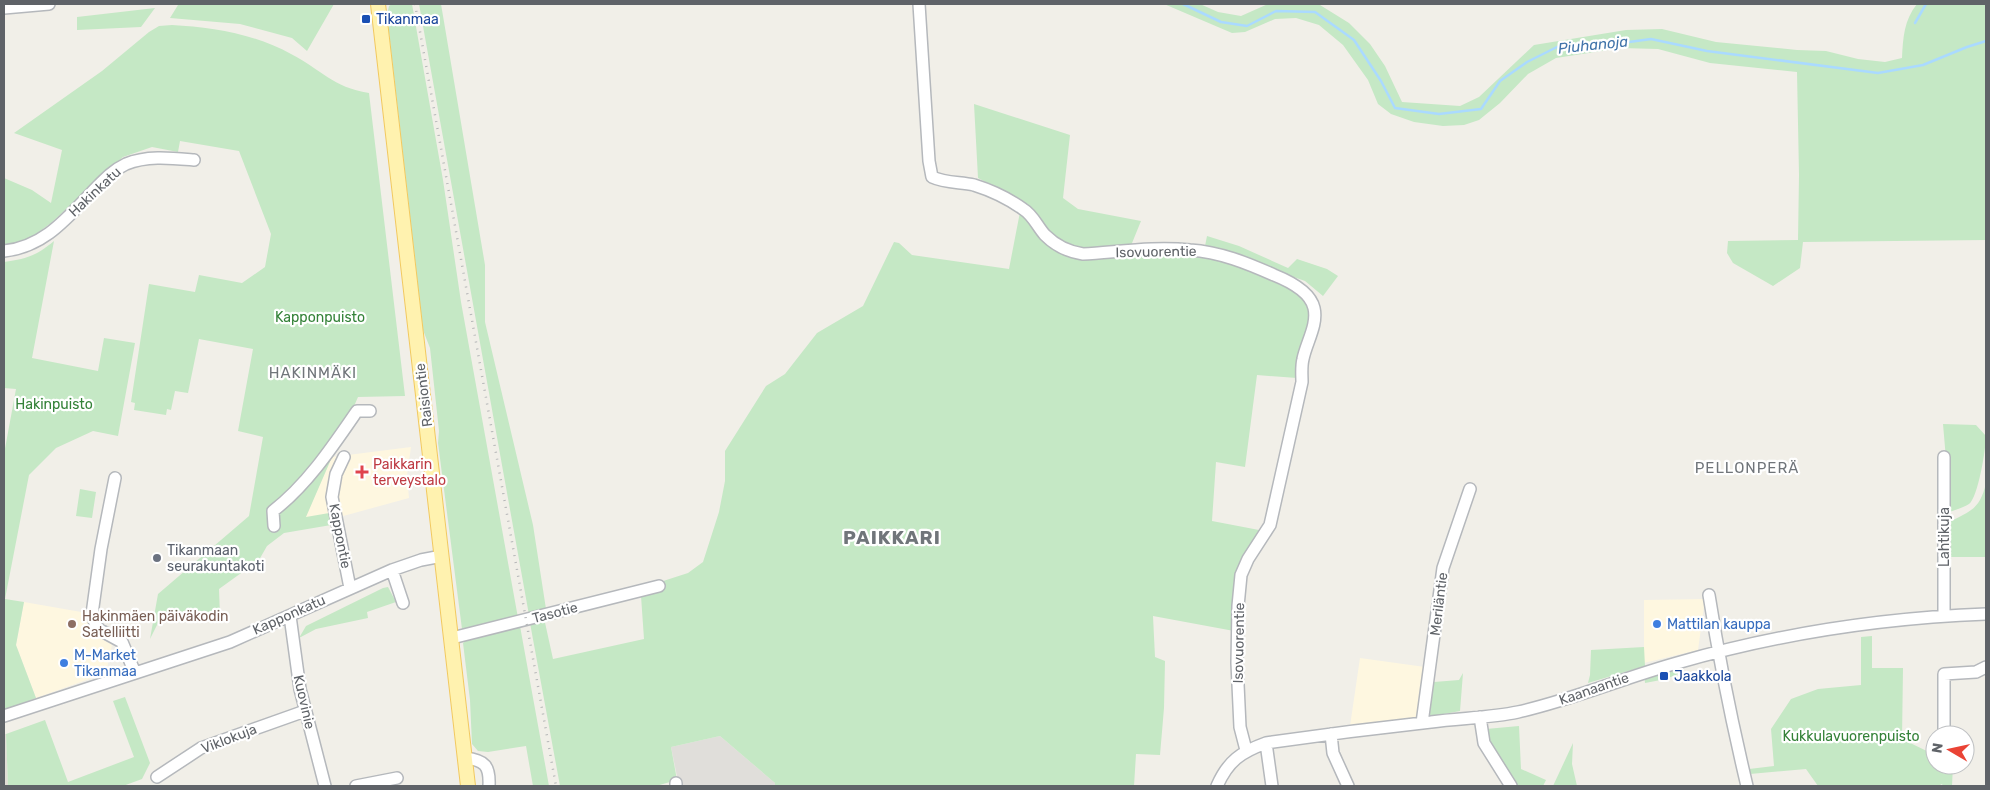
<svg xmlns="http://www.w3.org/2000/svg" width="1990" height="790" viewBox="0 0 1990 790" font-family="Rubik,sans-serif">
<rect width="100%" height="100%" fill="#f1efe8"/>
<path fill="#fef7e0" d="M411 447 407 475 409 498 336 518H305L332 457Z
M1705 599 1698 650 1644 663V600Z
M24 602 87 613 95 631 102 639 112 645 106 673 36 698 16 645Z
M1360 658 1425 667 1419 717 1350 726Z"/>
<path fill="#e0deda" d="M720 736 775 783V786H679L671 747Z"/>
<path fill="#e1ded6" d="M4 734H6L8 786H4Z"/>
<path fill="#c5e8c5" d="M190 4H334L307 51 292 38 240 24 170 18 178 5Z
M392 4H412L443 180 461 302 518 618 462 629 438 443 439 431 430 348 423 330 387 15 389 6Z
M419 4H441L485 265V322L533 525 546 609 529 615Z
M1164 4H1200L1218 12 1241 16 1268 4 1320 5 1349 23 1370 44 1385 66 1402 102 1460 106 1479 97 1534 45 1626 30 1662 29 1716 42 1797 50 1826 51 1858 59 1885 62 1902 58C1903 38 1904 20 1917 4H1986V240L1803 242 1800 268 1773 286 1733 263 1727 253 1728 241 1798 240 1799 175 1797 72 1710 63 1658 49 1621 48 1556 58 1528 74 1500 103 1479 120 1464 125 1443 126 1414 122 1391 114 1378 104 1368 80 1343 45 1319 25 1296 18 1275 19 1245 32 1232 33Z
M155 8 141 27 77 30V17Z
M172 25C212 27 255 34 291 54 322 70 332 87 369 93L405 396 358 397 306 517 335 512 337 524 284 533 267 546 259 560 219 589 220 616 159 621 150 639 158 594 249 516 263 437 238 431 253 349 199 339 188 393 175 391 171 410 167 409 166 415 134 410 135 403 131 402 149 284 195 292 199 275 242 283 265 267 271 234 239 151 180 141 178 152 152 147 123 157 51 223 25 242 4 246V178L32 190 51 203 62 150 14 133 102 71 149 32 159 26Z
M974 104 1070 135 1063 198 1078 209 1141 221 1130 248 1079 251 1062 242 1012 196 978 178Z
M1020 212 1038 236 1090 258 1189 253 1215 257 1295 291C1302 296 1307 301 1309 309 1314 322 1301 363 1297 378L1257 375 1245 467 1216 462 1212 521 1259 530 1248 549 1234 631 1153 616 1155 657 1165 661 1164 708 1160 755 1136 754 1134 786H775V783L720 736 671 747 677 780 656 786H560L530 623 544 618 553 659 644 639 641 596 657 583 688 573 703 562 719 512 725 481V451L766 386 785 374 817 333 863 306 894 242 899 243 912 255 1009 269Z
M1207 236 1239 246 1288 268 1297 259 1327 269 1338 276 1323 296 1305 281 1205 246Z
M54 241 32 358 98 371 104 338 135 343 118 436 93 431 56 448 29 475 5 599 24 602 16 645 36 698 4 711V454L16 389 4 388V262C26 259 36 256 54 241Z
M1943 424 1976 425 1986 436C1986 448 1978 498 1969 504 1963 508 1954 510 1947 513L1946 459Z
M1986 483V583L1985 557H1949V522C1971 511 1980 509 1986 483Z
M80 489 96 492 92 518 76 516Z
M388 587 396 602 367 612 368 618 316 629 299 638 306 626 383 588Z
M520 626 549 786H533L526 746 488 752 478 751 472 744 470 700 463 643 468 639Z
M1872 636V668H1903L1902 739 1935 755V765H1953L1952 786H1943L1942 784 1938 786H1818L1806 769 1750 774 1749 769 1774 766 1771 729 1791 699 1818 689 1861 685V637Z
M1644 647 1645 666 1588 683 1590 675 1591 650Z
M1678 662V674L1666 679 1645 683 1644 673Z
M1463 673 1460 711 1428 717 1434 682 1459 680Z
M125 697 150 763 142 779 123 786H8L6 734 45 720 68 782 134 757 113 701Z
M1519 726 1521 769 1546 780 1543 786H1517L1488 744 1486 729Z
M1573 743 1572 764 1577 786H1553Z"/>
<g fill="none" stroke-linecap="round" stroke-linejoin="round">
<path stroke="#aadaff" stroke-width="2.5" d="M1183 4 1221 22 1247 26 1276 11 1315 12 1354 40 1381 81 1395 108 1439 114 1481 109 1500 81 1527 62 1557 47 1600 46 1651 39 1707 51 1878 73 1923 65 1967 47 1986 41
M1915 23 1926 4"/>
<g stroke="#b5b8bc" stroke-width="14">
<path id="minor" d="M919 4 929 161 932 177C945 183 960 182 974 185 990 190 1009 199 1023 209 1033 215 1037 226 1045 235 1055 245 1069 252 1083 254 1118 252 1155 246 1190 250 1220 252 1247 263 1274 275 1289 281 1310 291 1314 308 1318 325 1306 343 1303 359 1301 367 1302 375 1302 382L1270 525 1248 559 1241 575 1238 606 1237 663 1240 727 1246 750
M4 8 49 4
M4 251C44 247 67 218 93 191 103 181 113 170 126 164 147 155 172 158 194 160
M344 457 336 474 332 497 350 588
M115 478 101 549 92 614 96 626 100 630 122 642 135 673
M274 526 273 511C307 485 333 446 357 411H370
M392 570 403 603
M1709 595C1719 659 1732 723 1747 786
M290 616 300 689 325 786
M1944 616V457
M452 638 659 586
M4 716 230 642 392 570 421 560 442 556
M1480 717 1484 743 1511 786
M1422 723 1443 568 1470 489
M1331 734 1333 753 1348 786
M1944 735V674L1976 672 1986 667
M1266 743 1272 786
M465 758C485 760 490 766 489 786
M157 777 201 748 305 711
M676 783V786
M356 786 397 778
M1217 786C1228 761 1241 752 1266 743 1321 735 1376 728 1431 722 1459 718 1490 718 1518 712 1572 700 1623 678 1677 663 1777 634 1881 618 1986 614"/>
</g>
<g stroke="#f2c960" stroke-width="16">
<path id="major" d="M378 4 468 786"/>
</g>
<use href="#minor" stroke="#fff" stroke-width="11"/>
<use href="#major" stroke="#fff2af" stroke-width="14"/>
<path stroke="#b6b7b8" stroke-width="2.5" stroke-dasharray="1 6" stroke-linecap="butt" d="M415 4 556 786"/>
</g>
<g fill="#1a4fb4" stroke="#fff" stroke-width="2">
<rect x="361" y="14" width="10" height="10" rx="2.5"/>
<rect x="1659" y="671" width="10" height="10" rx="2.5"/>
</g>
<path fill="#e0444e" stroke="#fff" stroke-width="2" d="M359.5 464.5h5v5h5v5h-5v5h-5v-5h-5v-5h5z"/>
<circle fill="#6b7280" stroke="#fff" stroke-width="2" cx="157" cy="558" r="5"/>
<circle fill="#8d6e63" stroke="#fff" stroke-width="2" cx="72" cy="624" r="5"/>
<g fill="#3f7fe0" stroke="#fff" stroke-width="2">
<circle cx="1657" cy="624" r="5"/>
<circle cx="64" cy="663" r="5"/>
</g>
<g text-anchor="middle" dominant-baseline="central" stroke-width="4.5" stroke-linejoin="round" paint-order="stroke">
<g font-size="14" fill="#164399" stroke="#fff" text-anchor="start">
<text x="376" y="19">Tikanmaa</text>
<text x="1674" y="676">Jaakkola</text>
</g>
<g font-size="14" fill="#5f6368" stroke="#fff">
<text transform="translate(95 192) rotate(-43)">Hakinkatu</text>
<text transform="translate(1156 252) rotate(-1)">Isovuorentie</text>
<text transform="translate(424 395) rotate(-97)">Raisiontie</text>
<text transform="translate(340 536) rotate(79)">Kappontie</text>
<text transform="translate(1944 537) rotate(-90)">Lahtikuja</text>
<text transform="translate(1439 604) rotate(-83)">Meriläntie</text>
<text transform="translate(555 613) rotate(-15)">Tasotie</text>
<text transform="translate(289 615) rotate(-24)">Kapponkatu</text>
<text transform="translate(1239 643) rotate(-89)">Isovuorentie</text>
<text transform="translate(1594 689) rotate(-19)">Kaanaantie</text>
<text transform="translate(304 702) rotate(77)">Kuovinie</text>
<text transform="translate(229 739) rotate(-21)">Viklokuja</text>
</g>
<g font-size="14" fill="#348238" stroke="#fff">
<text x="320" y="317">Kapponpuisto</text>
<text x="54" y="404">Hakinpuisto</text>
<text x="1851" y="736">Kukkulavuorenpuisto</text>
</g>
<g font-size="14" fill="#be3a42" stroke="#fff" text-anchor="start">
<text x="373" y="464">Paikkarin<tspan x="373" dy="16">terveystalo</tspan></text>
</g>
<g font-size="14" fill="#5b616d" stroke="#fff" text-anchor="start">
<text x="167" y="550">Tikanmaan<tspan x="167" dy="16">seurakuntakoti</tspan></text>
</g>
<g font-size="14" fill="#785e54" stroke="#fff" text-anchor="start">
<text x="82" y="616">Hakinmäen päiväkodin<tspan x="82" dy="16">Satelliitti</tspan></text>
</g>
<g font-size="14" fill="#366cbe" stroke="#fff" text-anchor="start">
<text x="1667" y="624">Mattilan kauppa</text>
<text x="74" y="655">M-Market<tspan x="74" dy="16">Tikanmaa</tspan></text>
</g>
<g font-size="15" font-style="italic" fill="#4174aa" stroke="#fff">
<text transform="translate(1593 45) rotate(-6)">Piuhanoja</text>
</g>
<g font-size="15" letter-spacing="1" fill="#70757a" stroke="#fff">
<text x="313" y="373">HAKINMÄKI</text>
<text x="1747" y="468">PELLONPERÄ</text>
</g>
<g font-size="19" font-weight="bold" letter-spacing="1" fill="#70757a" stroke="#fff">
<text x="892" y="537">PAIKKARI</text>
</g>
</g>
<rect width="1990" height="790" fill="none" stroke="#5f6368" stroke-width="10"/>
<g transform="translate(1950 750) rotate(279)"><circle r="24" fill="#ffffff" stroke="#bfc1c3"/>
<path d="M0-4L9 19L0 12L-9 19Z" fill="#ea4335"/>
<text y="-8" font-size="14" font-weight="bold" text-anchor="middle" fill="#5f6368">N</text>
</g>
</svg>
